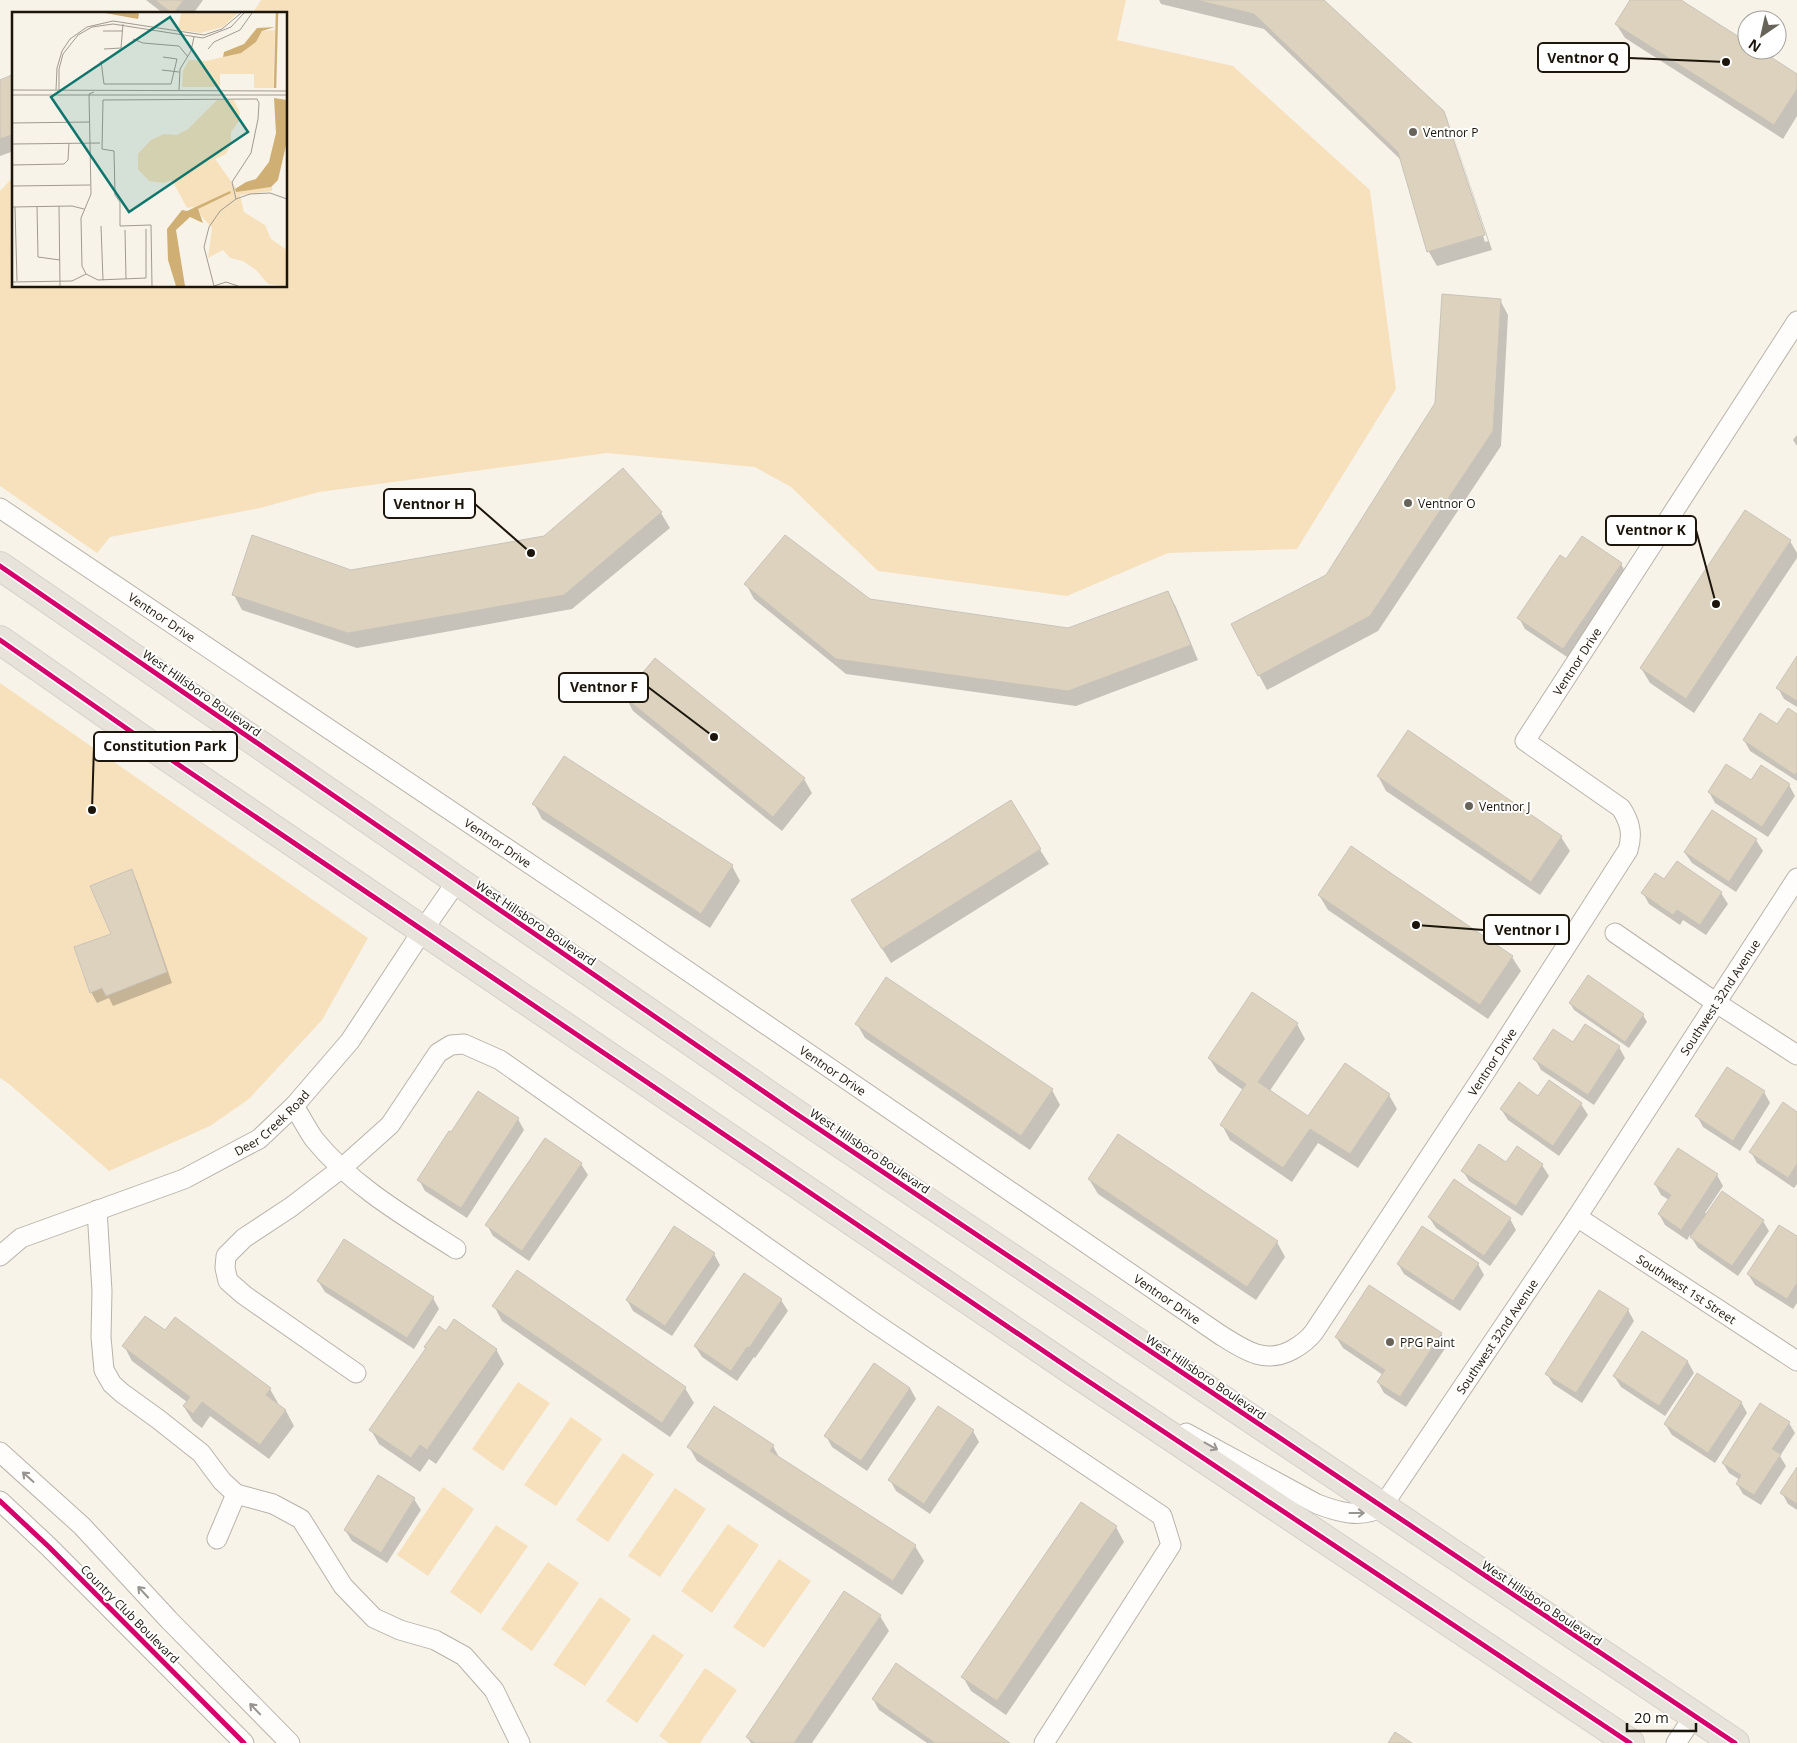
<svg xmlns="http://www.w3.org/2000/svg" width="1797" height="1743" viewBox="0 0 1797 1743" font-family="'Open Sans',sans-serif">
<rect width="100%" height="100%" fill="#f8f3e9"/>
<path fill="#f7e1bc" d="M261 0H1126L1117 40 1233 66 1370 190 1396 389 1297 549 1168 553 1067 596 878 571 791 487 755 467 607 453 319 492 260 508 110 537 97 553 0 486V191L14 176V286H286V14H252Z
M0 683 368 938 322 1020 249 1099 210 1126 109 1171 9 1084 0 1078Z
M518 1382 550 1403 503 1471 472 1449Z
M571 1417 602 1439 556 1506 524 1485Z
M623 1453 654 1474 608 1542 576 1520Z
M443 1487 474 1509 428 1576 397 1555Z
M675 1488 706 1509 660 1577 628 1556Z
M728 1524 759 1545 712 1613 681 1591Z
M496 1525 528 1546 481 1614 450 1592Z
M779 1559 811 1581 764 1648 733 1627Z
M548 1562 579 1583 532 1651 501 1629Z
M600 1597 631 1619 585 1686 553 1665Z
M653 1634 684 1655 637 1723 606 1701Z
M705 1668 737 1690 700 1743H669L659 1736Z"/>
<path fill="#0003" d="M146 0H203L193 14H164Z
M1159 0H1322L1443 112 1448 120 1445 117 1485 242 1488 241 1449 122 1492 250 1437 266 1429 252 1402 161 1264 29 1161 4Z
M1631 0H1679L1747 43V50H1757L1797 75V116L1783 139 1625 38 1616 24Z
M14 75V151L0 156V81Z
M1500 300 1508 315 1501 446 1378 631 1267 690 1259 675 1327 576Z
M1797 435V446L1793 440Z
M623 470 661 513 670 528 572 609 357 648 242 610 234 595 351 571 545 537Z
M1790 541 1797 553V558L1694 713 1650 683 1641 668Z
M1567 561 1621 564 1627 575 1570 659 1525 629 1519 618Z
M746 584 870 600 1068 629 1168 592 1176 607 1198 660 1076 706 846 674 754 599Z
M1797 658V707L1784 699 1778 688Z
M625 696 804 779 812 793 782 831 633 711Z
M1797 715V781L1750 751 1744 740Z
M1761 767 1789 785 1795 796 1768 837 1715 803 1709 792 1751 782Z
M1378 776 1561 837 1570 851 1540 895 1386 791Z
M1010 802 1049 864 891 963 861 915Z
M534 804 732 866 740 881 710 928 542 819Z
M1712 811 1756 840 1763 851 1736 892 1692 863 1685 853Z
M1677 862 1721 893 1728 904 1706 935 1683 920 1680 925 1649 904 1643 893 1665 881Z
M131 870 137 881 172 983 113 1006 109 998 97 1003 91 992 113 934Z
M1319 895 1512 957 1521 971 1488 1019 1328 910Z
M1570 1003 1643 1015 1647 1022 1629 1048 1574 1010Z
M857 1024 1052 1090 1060 1105 1030 1150 865 1038Z
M1297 1024 1305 1039 1269 1092 1309 1118 1389 1095 1397 1109 1358 1168 1318 1143 1292 1182 1230 1140 1222 1125 1243 1090 1218 1072 1209 1058Z
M1573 1044 1619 1047 1625 1058 1594 1105 1541 1070 1535 1059Z
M1549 1082 1581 1104 1588 1115 1559 1156 1508 1120 1501 1109 1538 1098Z
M1764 1092 1770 1103 1740 1151 1703 1127 1697 1116Z
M1797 1114V1184L1794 1188 1757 1163 1751 1152Z
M518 1119 524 1130 467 1218 425 1191 419 1180Z
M546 1140 581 1164 588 1175 529 1261 493 1236 487 1225Z
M1507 1164 1542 1165 1549 1176 1522 1216 1469 1181 1463 1171Z
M1717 1175 1723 1186 1705 1213 1763 1221 1769 1231 1738 1276 1698 1248 1690 1235 1687 1240 1665 1225 1659 1214 1669 1200 1661 1195 1655 1184Z
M1089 1179 1277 1242 1285 1257 1256 1300 1098 1194Z
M1429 1217 1510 1219 1516 1230 1490 1266 1436 1228Z
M1797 1238V1303L1793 1309 1755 1285 1748 1274Z
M714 1254 720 1265 672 1336 633 1311 627 1300Z
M1398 1264H1478L1484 1275 1460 1311 1404 1274Z
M517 1272 685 1388 694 1403 670 1437 502 1321 494 1306Z
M744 1275 781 1300 788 1311 755 1358 754 1357 737 1381 702 1357 695 1346Z
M318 1281 433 1298 439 1309 414 1349 325 1292Z
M1628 1310 1634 1321 1582 1403 1553 1384 1547 1374Z
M446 1332 496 1349 504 1364 436 1464 429 1459 420 1472 379 1444 371 1430Z
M1441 1334 1448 1344 1406 1407 1384 1393 1378 1382 1383 1375 1343 1348 1336 1337Z
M124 1346 270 1389 278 1403 277 1405 286 1411 294 1426 269 1459 210 1416 202 1428 193 1421 184 1407 187 1402 132 1361Z
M1688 1362 1694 1373 1665 1416 1621 1387 1614 1376Z
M910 1388 916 1399 867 1471 832 1447 826 1436Z
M1741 1402 1747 1413 1715 1463 1672 1435 1665 1424Z
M1789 1423 1795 1433 1780 1456 1786 1466 1761 1505 1743 1494 1737 1484 1740 1480 1729 1473 1723 1463Z
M973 1431 979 1442 930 1514 896 1491 890 1480Z
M773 1446 780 1459 915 1546 924 1561 902 1595 697 1461 689 1447Z
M1797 1470V1510L1788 1504 1782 1493Z
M379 1477 414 1499 421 1510 387 1563 352 1541 345 1530Z
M1116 1527 1124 1542 1006 1715 971 1691 963 1677Z
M880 1616 889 1631 812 1743H751L747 1737Z
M873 1699 1008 1743H927L879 1710Z"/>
<path fill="#ddd2be" stroke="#c8c3b9" d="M155 0H184L173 14Z
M1196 0H1324L1444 111 1485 235 1427 252 1398 152 1254 14Z
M1630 0H1681L1747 42V50H1760L1797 74V89L1774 125 1615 24Z
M14 74V134L0 139V80Z
M1442 294 1501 299 1493 431 1370 616 1258 676 1231 624 1326 575 1435 403Z
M623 468 662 512 564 595 348 633 232 595 252 535 351 570 544 536Z
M1745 510 1791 540 1686 699 1640 668Z
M785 535 870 599 1068 628 1168 591 1191 645 1068 691 836 659 744 584Z
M1582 536 1622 563 1563 649 1517 618 1560 555 1566 559Z
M1797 656V701L1776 688Z
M655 658 805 778 773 817 623 696Z
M1788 708 1797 714V772L1795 775 1743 740 1760 713 1777 724Z
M1408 730 1562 836 1531 882 1377 776Z
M564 756 733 865 701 914 532 804Z
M1726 764 1751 780 1761 765 1790 784 1762 827 1708 792Z
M1011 800 1041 849 882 949 851 900Z
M1712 810 1757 839 1729 882 1684 852Z
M1351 846 1513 956 1480 1005 1318 895Z
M1677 861 1722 892 1700 925 1677 910 1673 915 1641 893 1655 873 1664 879Z
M132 869 167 972 106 996 102 988 90 993 74 947 111 934 90 886Z
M1588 975 1644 1014 1625 1042 1569 1003Z
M886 977 1053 1089 1021 1136 855 1024Z
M1252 992 1298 1023 1258 1082 1308 1116 1345 1063 1390 1094 1350 1154 1310 1129 1283 1168 1220 1125 1246 1084 1208 1058Z
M1585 1024 1620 1046 1588 1095 1533 1059 1553 1029 1573 1042Z
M1727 1067 1765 1091 1733 1141 1695 1116Z
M1549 1080 1582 1103 1553 1146 1500 1109 1519 1082 1538 1096Z
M478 1091 519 1118 461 1208 417 1180 449 1131 451 1132Z
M1783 1102 1797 1112V1164L1788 1178 1749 1152Z
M1118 1134 1278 1241 1247 1287 1088 1179Z
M545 1138 582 1163 522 1251 485 1225Z
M1479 1144 1506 1162 1517 1146 1543 1164 1516 1206 1461 1171Z
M1678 1148 1718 1174 1681 1230 1658 1214 1671 1195 1654 1184Z
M1454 1179 1511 1218 1484 1256 1428 1217Z
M1722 1191 1764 1220 1732 1266 1690 1237Z
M1779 1225 1797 1236V1283L1787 1299 1747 1274Z
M674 1226 715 1253 665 1326 626 1300Z
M1422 1226 1479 1263 1453 1301 1397 1264Z
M344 1239 434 1297 407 1338 317 1281Z
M517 1270 686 1387 662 1423 492 1306Z
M744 1273 782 1299 749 1348 747 1347 731 1371 694 1346Z
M1369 1285 1442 1333 1400 1397 1377 1382 1385 1370 1335 1337Z
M1599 1290 1629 1309 1576 1393 1545 1374Z
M145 1316 165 1330 175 1317 271 1388 266 1395 286 1410 260 1445 202 1402 193 1414 183 1406 190 1397 122 1346Z
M454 1319 497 1349 427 1450 420 1445 411 1458 369 1430 426 1348 424 1347 439 1326 446 1331Z
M1642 1331 1688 1361 1659 1406 1613 1376Z
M874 1363 910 1388 861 1461 824 1436Z
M1697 1373 1742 1402 1708 1453 1664 1424Z
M1760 1403 1790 1422 1772 1449 1781 1454 1754 1495 1736 1484 1741 1475 1722 1463Z
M714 1406 774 1445 770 1451 916 1545 893 1581 687 1447Z
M938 1406 974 1430 924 1504 888 1480Z
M1797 1467V1504L1780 1493Z
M378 1475 415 1498 381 1553 344 1530Z
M1081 1502 1117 1526 997 1701 961 1677Z
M844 1591 881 1615 794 1743H755L746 1737Z
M896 1663 1010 1743H935L872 1699Z
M1395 1732 1412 1743H1388Z"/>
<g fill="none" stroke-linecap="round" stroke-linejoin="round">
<g stroke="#b8b3a9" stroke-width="21">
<g id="street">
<path id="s1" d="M0 508 591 905 1219 1334C1243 1349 1264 1365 1292 1350 1301 1345 1308 1340 1314 1332L1486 1071 1628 850C1633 834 1630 822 1621 808L1525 741 1797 321"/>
<path d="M1615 933 1715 1002 1797 1055"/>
<path d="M294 1106C301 1117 307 1129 314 1139 352 1186 406 1217 456 1249"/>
<path d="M97 1210 102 1291 101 1337 104 1370 112 1384 122 1393 158 1419 201 1453 222 1481 236 1494 273 1504 301 1519 343 1586 374 1618 400 1630 435 1640 464 1656 494 1690 520 1743"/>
<path id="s2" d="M1577 1217 1797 1361"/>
<path id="s3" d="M0 1256 21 1238 184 1179 259 1139 294 1106 350 1041 423 930 457 881"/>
<path d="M356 1373 244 1295 228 1281 225 1268 226 1256 244 1238 291 1207 342 1168 390 1125 438 1053 451 1045 464 1044 500 1060 873 1322 1162 1516 1171 1545 1044 1743"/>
<path id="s4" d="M1186 1433 1317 1504C1338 1512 1361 1519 1382 1507L1577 1217 1797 878"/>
<path d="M0 1452 82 1526 169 1620 290 1743"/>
<path d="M0 1501 49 1547 244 1743"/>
<path d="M217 1539 236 1494"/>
<path d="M1676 1743 1694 1716"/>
</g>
</g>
<g stroke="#d4d1cb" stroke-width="30">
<path id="primary" d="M0 566 792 1111 1735 1743
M0 640 176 763 1076 1373 1630 1743"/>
</g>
<use href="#street" stroke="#fefdfc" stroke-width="19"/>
<use href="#primary" stroke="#e7e3db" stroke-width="28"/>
<g stroke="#fff" stroke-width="8">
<path id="cycleway" d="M0 566 792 1111 1735 1743
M0 640 176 763 1076 1373 1630 1743
M0 1501 49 1547 244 1743"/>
</g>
<use href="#cycleway" stroke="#d6006c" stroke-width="5"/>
</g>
<defs><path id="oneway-shaft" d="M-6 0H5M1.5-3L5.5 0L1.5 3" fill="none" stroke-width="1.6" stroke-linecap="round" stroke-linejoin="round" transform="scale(1.25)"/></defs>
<g stroke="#989590">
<use href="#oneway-shaft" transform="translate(1211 1446) rotate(29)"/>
<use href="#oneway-shaft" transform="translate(28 1477) rotate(-138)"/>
<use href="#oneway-shaft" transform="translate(1357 1513)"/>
<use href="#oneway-shaft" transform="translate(143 1592) rotate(-133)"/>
<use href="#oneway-shaft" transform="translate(255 1709) rotate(-134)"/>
</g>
<g fill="#686359" stroke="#fff" stroke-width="2">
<circle cx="1413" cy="132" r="5"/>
<circle cx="1408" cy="503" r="5"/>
<circle cx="1469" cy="806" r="5"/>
<circle cx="1390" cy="1342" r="5"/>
</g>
<g text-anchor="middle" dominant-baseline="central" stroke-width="4" stroke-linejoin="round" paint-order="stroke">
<g font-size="12" fill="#1b150b" stroke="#fff" text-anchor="start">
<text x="1423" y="132">Ventnor P</text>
<text x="1418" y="503">Ventnor O</text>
<text x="1479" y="806">Ventnor J</text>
<text x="1400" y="1342">PPG Paint</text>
</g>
<g font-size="12" fill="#1b150b" stroke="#fff">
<text stroke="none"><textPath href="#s1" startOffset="195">Ventnor Drive</textPath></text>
<text stroke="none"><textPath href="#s1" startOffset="2412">Ventnor Drive</textPath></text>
<text transform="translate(202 693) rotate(35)">West Hillsboro Boulevard</text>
<text stroke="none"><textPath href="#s1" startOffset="600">Ventnor Drive</textPath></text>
<text transform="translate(536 923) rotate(34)">West Hillsboro Boulevard</text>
<text stroke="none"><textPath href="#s4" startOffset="828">Southwest 32nd Avenue</textPath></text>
<text stroke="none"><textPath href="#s1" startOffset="1904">Ventnor Drive</textPath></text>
<text stroke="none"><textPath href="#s1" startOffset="1005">Ventnor Drive</textPath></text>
<text stroke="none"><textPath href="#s3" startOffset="306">Deer Creek Road</textPath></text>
<text transform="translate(870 1151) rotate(34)">West Hillsboro Boulevard</text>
<text stroke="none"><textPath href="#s2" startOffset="131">Southwest 1st Street</textPath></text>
<text stroke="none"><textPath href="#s1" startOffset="1410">Ventnor Drive</textPath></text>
<text stroke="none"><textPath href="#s4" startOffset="422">Southwest 32nd Avenue</textPath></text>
<text transform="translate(1206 1377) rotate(34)">West Hillsboro Boulevard</text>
<text transform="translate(1542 1603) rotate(34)">West Hillsboro Boulevard</text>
<text transform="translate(130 1614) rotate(45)">Country Club Boulevard</text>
</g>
</g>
<g transform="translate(12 12)">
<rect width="275" height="275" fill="#f8f3e9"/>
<path d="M169 1H226L211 15 189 21 166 18ZM263 18 261 76H242V62H208V75H170L171 59 177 48 194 49 211 45 244 30 250 19ZM205 88H222L228 101 227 109 219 120V132L214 142 203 147 226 179 260 175V179L228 183 232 200 253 213 259 227 275 238V274L256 272 244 258 231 249 218 246 211 238 196 246 200 216 181 195 175 196 160 168 152 171 137 169 126 157V142L139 128 152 122 165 123 176 117Z" fill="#f7e1bc"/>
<path d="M93 1H126L127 2 126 7ZM263 15 250 19 244 30 229 41 211 45 212 40 232 32 245 16ZM262 86 275 88V129L266 168 259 175 224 180 223 177 234 170 244 167 257 150 264 121ZM218 179 219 181 186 197 191 211 178 205 164 218 173 274H164L156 248 155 217 170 198 175 199Z" fill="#cfaf73"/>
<path fill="none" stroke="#cfaf73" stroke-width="2.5" d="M263 76 265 1"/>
<path fill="none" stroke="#a09a90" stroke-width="1" d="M91 19H110M121 27 131 31 167 34 176 45M92 37 109 36 111 12M196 37 202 30 228 18 240 1M89 49 92 72H159L165 47 151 45M150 58 167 60M0 78 275 79M44 78 45 56 50 39 58 27 75 15 101 9 192 23 210 17 229 1M47 78V57L51 42 66 23 80 15 101 12 191 26 219 15 232 1M167 78 168 57 179 39 182 25M0 83H275M0 111 77 110M0 132 88 131M0 153 52 152 56 148 57 131M0 174 78 173M25 194 26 245 48 248M47 194 48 274M0 195 60 194 72 197M3 195 5 269M89 214 91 268M113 218 114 267M74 262 70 254 69 206 79 182 77 82 82 80M74 262 86 268 134 266V217M0 270 60 269 74 262M140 274 139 213 108 214V190L103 183 102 139 90 137 91 88 245 87 247 91 246 107 239 141 220 170 224 187M202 274 192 235 197 215 208 199 224 187 238 182 258 181 275 187M202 274 214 270 226 274"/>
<path fill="#0f766e" fill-opacity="0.15" stroke="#0f766e" stroke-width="2.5" d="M158 5 236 120 117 200 39 85Z"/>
<rect width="275" height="275" fill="none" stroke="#1b150b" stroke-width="2.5"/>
</g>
<path fill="none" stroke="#1b150b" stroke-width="2" d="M1726 62L1629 58M531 553L475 504M1716 604L1696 530M714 737L648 687M92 810L94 746M1416 925L1484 930"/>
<g fill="#1b150b" stroke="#fff" stroke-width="2">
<circle cx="1726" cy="62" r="5"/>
<circle cx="531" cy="553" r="5"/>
<circle cx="1716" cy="604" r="5"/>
<circle cx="714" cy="737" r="5"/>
<circle cx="92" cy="810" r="5"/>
<circle cx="1416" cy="925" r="5"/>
</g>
<g fill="#fff" stroke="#1b150b" stroke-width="2">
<rect x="1538" y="43" width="91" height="29" rx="5"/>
<rect x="384" y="489" width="91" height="29" rx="5"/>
<rect x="1606" y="516" width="90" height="29" rx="5"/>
<rect x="559" y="673" width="89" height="29" rx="5"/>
<rect x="94" y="732" width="143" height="29" rx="5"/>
<rect x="1484" y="915" width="85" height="29" rx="5"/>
</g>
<g font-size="14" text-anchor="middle" font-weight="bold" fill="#1b150b">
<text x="1583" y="63">Ventnor Q</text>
<text x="429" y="509">Ventnor H</text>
<text x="1651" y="535">Ventnor K</text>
<text x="604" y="692">Ventnor F</text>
<text x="165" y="751">Constitution Park</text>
<text x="1527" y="935">Ventnor I</text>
</g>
<g transform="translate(1762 35) rotate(214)"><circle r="24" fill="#ffffff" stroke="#a4a19d"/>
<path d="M0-4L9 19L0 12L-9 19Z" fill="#686359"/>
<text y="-8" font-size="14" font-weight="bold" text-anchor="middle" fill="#1b150b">N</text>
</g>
<path d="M1627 1723v8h69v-8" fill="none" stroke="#1b150b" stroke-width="2.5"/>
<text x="1634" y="1723" font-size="15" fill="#1b150b" stroke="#ffffff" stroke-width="4" paint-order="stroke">20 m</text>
</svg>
